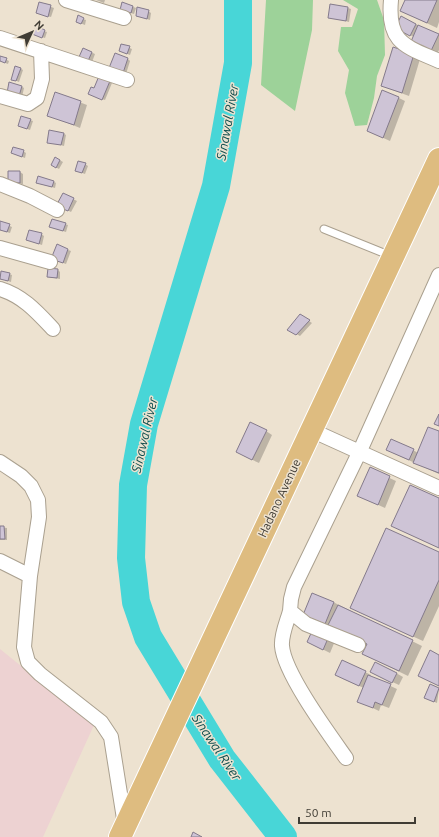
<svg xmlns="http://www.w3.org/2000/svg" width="439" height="837" viewBox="0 0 439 837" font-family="Ubuntu,sans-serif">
<rect width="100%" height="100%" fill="#ede2d0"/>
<path fill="#edd2d2" d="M0 649 94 725 43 837H0Z"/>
<path fill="#9dd299" d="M266 0H313L312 30 295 111 261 85Z
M343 0H377L384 20 385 55 377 76 374 98 367 125 355 126 345 93 349 70 338 51 341 27H352L358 9Z"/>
<path fill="#0003" d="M96 0H105L104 3Z
M406 0H439V22L437 28 401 11Z
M40 3 54 8 51 17 37 13Z
M123 3 136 8 134 14 124 11Z
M348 8 351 9 349 22 329 17Z
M148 11 151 13 150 20 137 16Z
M401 17 439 35V50L436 56 414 37 396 28Z
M83 19 86 20 85 25 80 23Z
M44 31 47 32 45 38 36 35Z
M122 45 132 49 130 55 120 51Z
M84 49 95 54 92 62 83 58Z
M394 49 420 59 409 96 382 86Z
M0 57 9 61 8 64 0 61Z
M128 59 130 61 126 74 113 69Z
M20 68 23 70 19 82 12 79Z
M109 82 112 83 105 100 93 96 95 90Z
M21 86 24 88 22 97 11 94Z
M56 93 87 105 80 128 48 115Z
M399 98 405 101 390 141 368 131Z
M30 120 33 121 30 130 22 127Z
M63 133 66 135 64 146 48 142Z
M23 151 26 153 25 158 12 153Z
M56 158 63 162 59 169 52 165Z
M85 164 88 166 85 174 77 171Z
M20 172 23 174V184L12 183Z
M53 181 56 183 55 188 40 184Z
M63 194 77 201 71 212 61 207Z
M0 222 12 227 10 233 0 230Z
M65 224 68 225 66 232 50 227Z
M41 234 44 236 42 245 27 240Z
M57 246 71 251 66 264 55 260Z
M58 270 60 272V279L48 277Z
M9 274 12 275 11 282 1 279Z
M300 315 312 323 300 336 289 330Z
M266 431 272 435 259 463 244 456Z
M439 432V474L393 453 413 450 418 453Z
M370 469 396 481 385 508 365 499Z
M439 499V548L393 526Z
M0 527 7 528V540H0Z
M439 553V606L423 641 361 613Z
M333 602 422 646 408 676 363 654 368 644 304 615Z
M313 630 335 641 330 653 314 645Z
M365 672 371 675V677L397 689 389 708 381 705 379 711 358 701 364 688 343 679Z
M396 673 403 677 399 685 377 675Z
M431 685 439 689 437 703 428 699Z"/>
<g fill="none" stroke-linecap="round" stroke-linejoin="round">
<path stroke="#48d6d7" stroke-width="28" d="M238 0V63L216 186 144 424 133 485 131 558 136 602 148 637 222 759 283 837"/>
</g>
<path fill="#cec4d6" stroke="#847a8b" d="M405 0H437L427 23 400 11Z
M39 2 51 5 48 17 36 13Z
M122 2 133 6 131 13 120 10Z
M330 4 348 7 346 21 328 18Z
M137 7 149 10 147 19 136 16Z
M78 15 84 18 81 24 76 22Z
M401 16 416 24 410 36 395 28Z
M418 25 439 34 430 53 410 44Z
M36 26 45 30 42 38 32 34Z
M121 44 130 46 127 54 119 51Z
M393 47 414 54 402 93 381 86Z
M83 48 92 52 88 61 79 57Z
M115 53 128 58 123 73 109 68Z
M0 56 7 58 5 63 0 61Z
M15 66 21 68 16 81 11 80Z
M99 76 110 81 102 100 88 94 91 87 94 88Z
M9 82 22 86 19 96 7 93Z
M382 90 399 97 383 138 367 131Z
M55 92 81 101 74 125 47 116Z
M21 116 31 119 27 129 18 126Z
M49 130 64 133 61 145 47 143Z
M13 147 24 150 22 157 11 153Z
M55 157 60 160 56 168 51 165Z
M78 161 86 163 82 173 75 171Z
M8 171H20V183L8 182Z
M38 176 54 181 52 187 36 183Z
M63 193 74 198 68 211 56 206Z
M52 219 66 223 63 231 49 227Z
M0 221 10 224 7 232 0 230Z
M29 230 42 233 39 244 26 240Z
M57 244 68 249 63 263 51 259Z
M48 268 58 269 57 278 47 277Z
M1 271 10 273 8 281 0 279Z
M300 314 310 320 296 335 287 330Z
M439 414V426L434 424Z
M250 422 267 430 252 460 236 452Z
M428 427 439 431V473L413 463Z
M391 439 414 449 409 460 386 450Z
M370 467 390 476 378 505 357 496Z
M410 485 439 498V548L391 526Z
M0 526H4L5 539H0Z
M386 528 439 552V580L413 637 350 608Z
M312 593 334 602 325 624 303 615Z
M338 605 413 640 399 671 362 654 367 644 328 625Z
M313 629 329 636 323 650 307 642Z
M430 650 439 655V686L418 676Z
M342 660 366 671 359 686 335 675Z
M375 662 397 673 392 683 370 672Z
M368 675 391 684 382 705 375 702 373 708 357 702Z
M430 684 439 688 434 702 424 698Z
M193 832 202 837H191Z"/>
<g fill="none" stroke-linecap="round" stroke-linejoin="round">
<g stroke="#aaa08f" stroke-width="9">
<path id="service" d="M324 229 391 256"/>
</g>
<g stroke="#aaa08f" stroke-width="16">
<path id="minor" d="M66 0 124 18
M391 0C387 43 405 46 439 61
M0 38 127 80
M0 96 28 104 37 98 42 79 41 51
M0 184 30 196 57 210
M0 248 50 262
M0 289C23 296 37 312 53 329
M311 430 439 488
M0 462 21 476 31 486 38 500 39 517 30 576 24 647 28 662 40 674 101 722 111 737 125 825
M0 561 30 576
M290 611C287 622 281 635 282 646 284 673 329 734 346 758
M358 645 306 624 290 611 291 599 294 587 359 453 439 275"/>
</g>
<g stroke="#fff" stroke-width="24">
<path id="primary" d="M120 837 439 159"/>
</g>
<use href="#service" stroke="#fff" stroke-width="7"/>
<use href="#minor" stroke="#fff" stroke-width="14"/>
<use href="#primary" stroke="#debc80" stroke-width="22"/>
</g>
<g text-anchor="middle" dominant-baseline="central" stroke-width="3" stroke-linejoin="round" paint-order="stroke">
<g font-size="12" fill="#403c34" stroke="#ede2d0">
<text transform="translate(279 498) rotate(-65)">Hadano Avenue</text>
</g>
<g font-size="13" font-style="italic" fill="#0b4b4b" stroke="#ede2d0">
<text transform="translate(227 122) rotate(-80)">Sinawal River</text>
<text transform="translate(144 435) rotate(-77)">Sinawal River</text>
<text transform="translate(217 747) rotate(56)">Sinawal River</text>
</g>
</g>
<g transform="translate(32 32) rotate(46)" stroke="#ede2d0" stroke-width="3" paint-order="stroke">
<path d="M0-3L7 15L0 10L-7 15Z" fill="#403c34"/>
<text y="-6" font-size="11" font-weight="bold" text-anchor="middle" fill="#403c34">N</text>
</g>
<path d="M299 817v6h116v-6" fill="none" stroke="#403c34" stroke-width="2"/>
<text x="305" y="817" font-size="12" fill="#403c34" stroke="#ede2d0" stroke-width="3" paint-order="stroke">50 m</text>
</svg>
